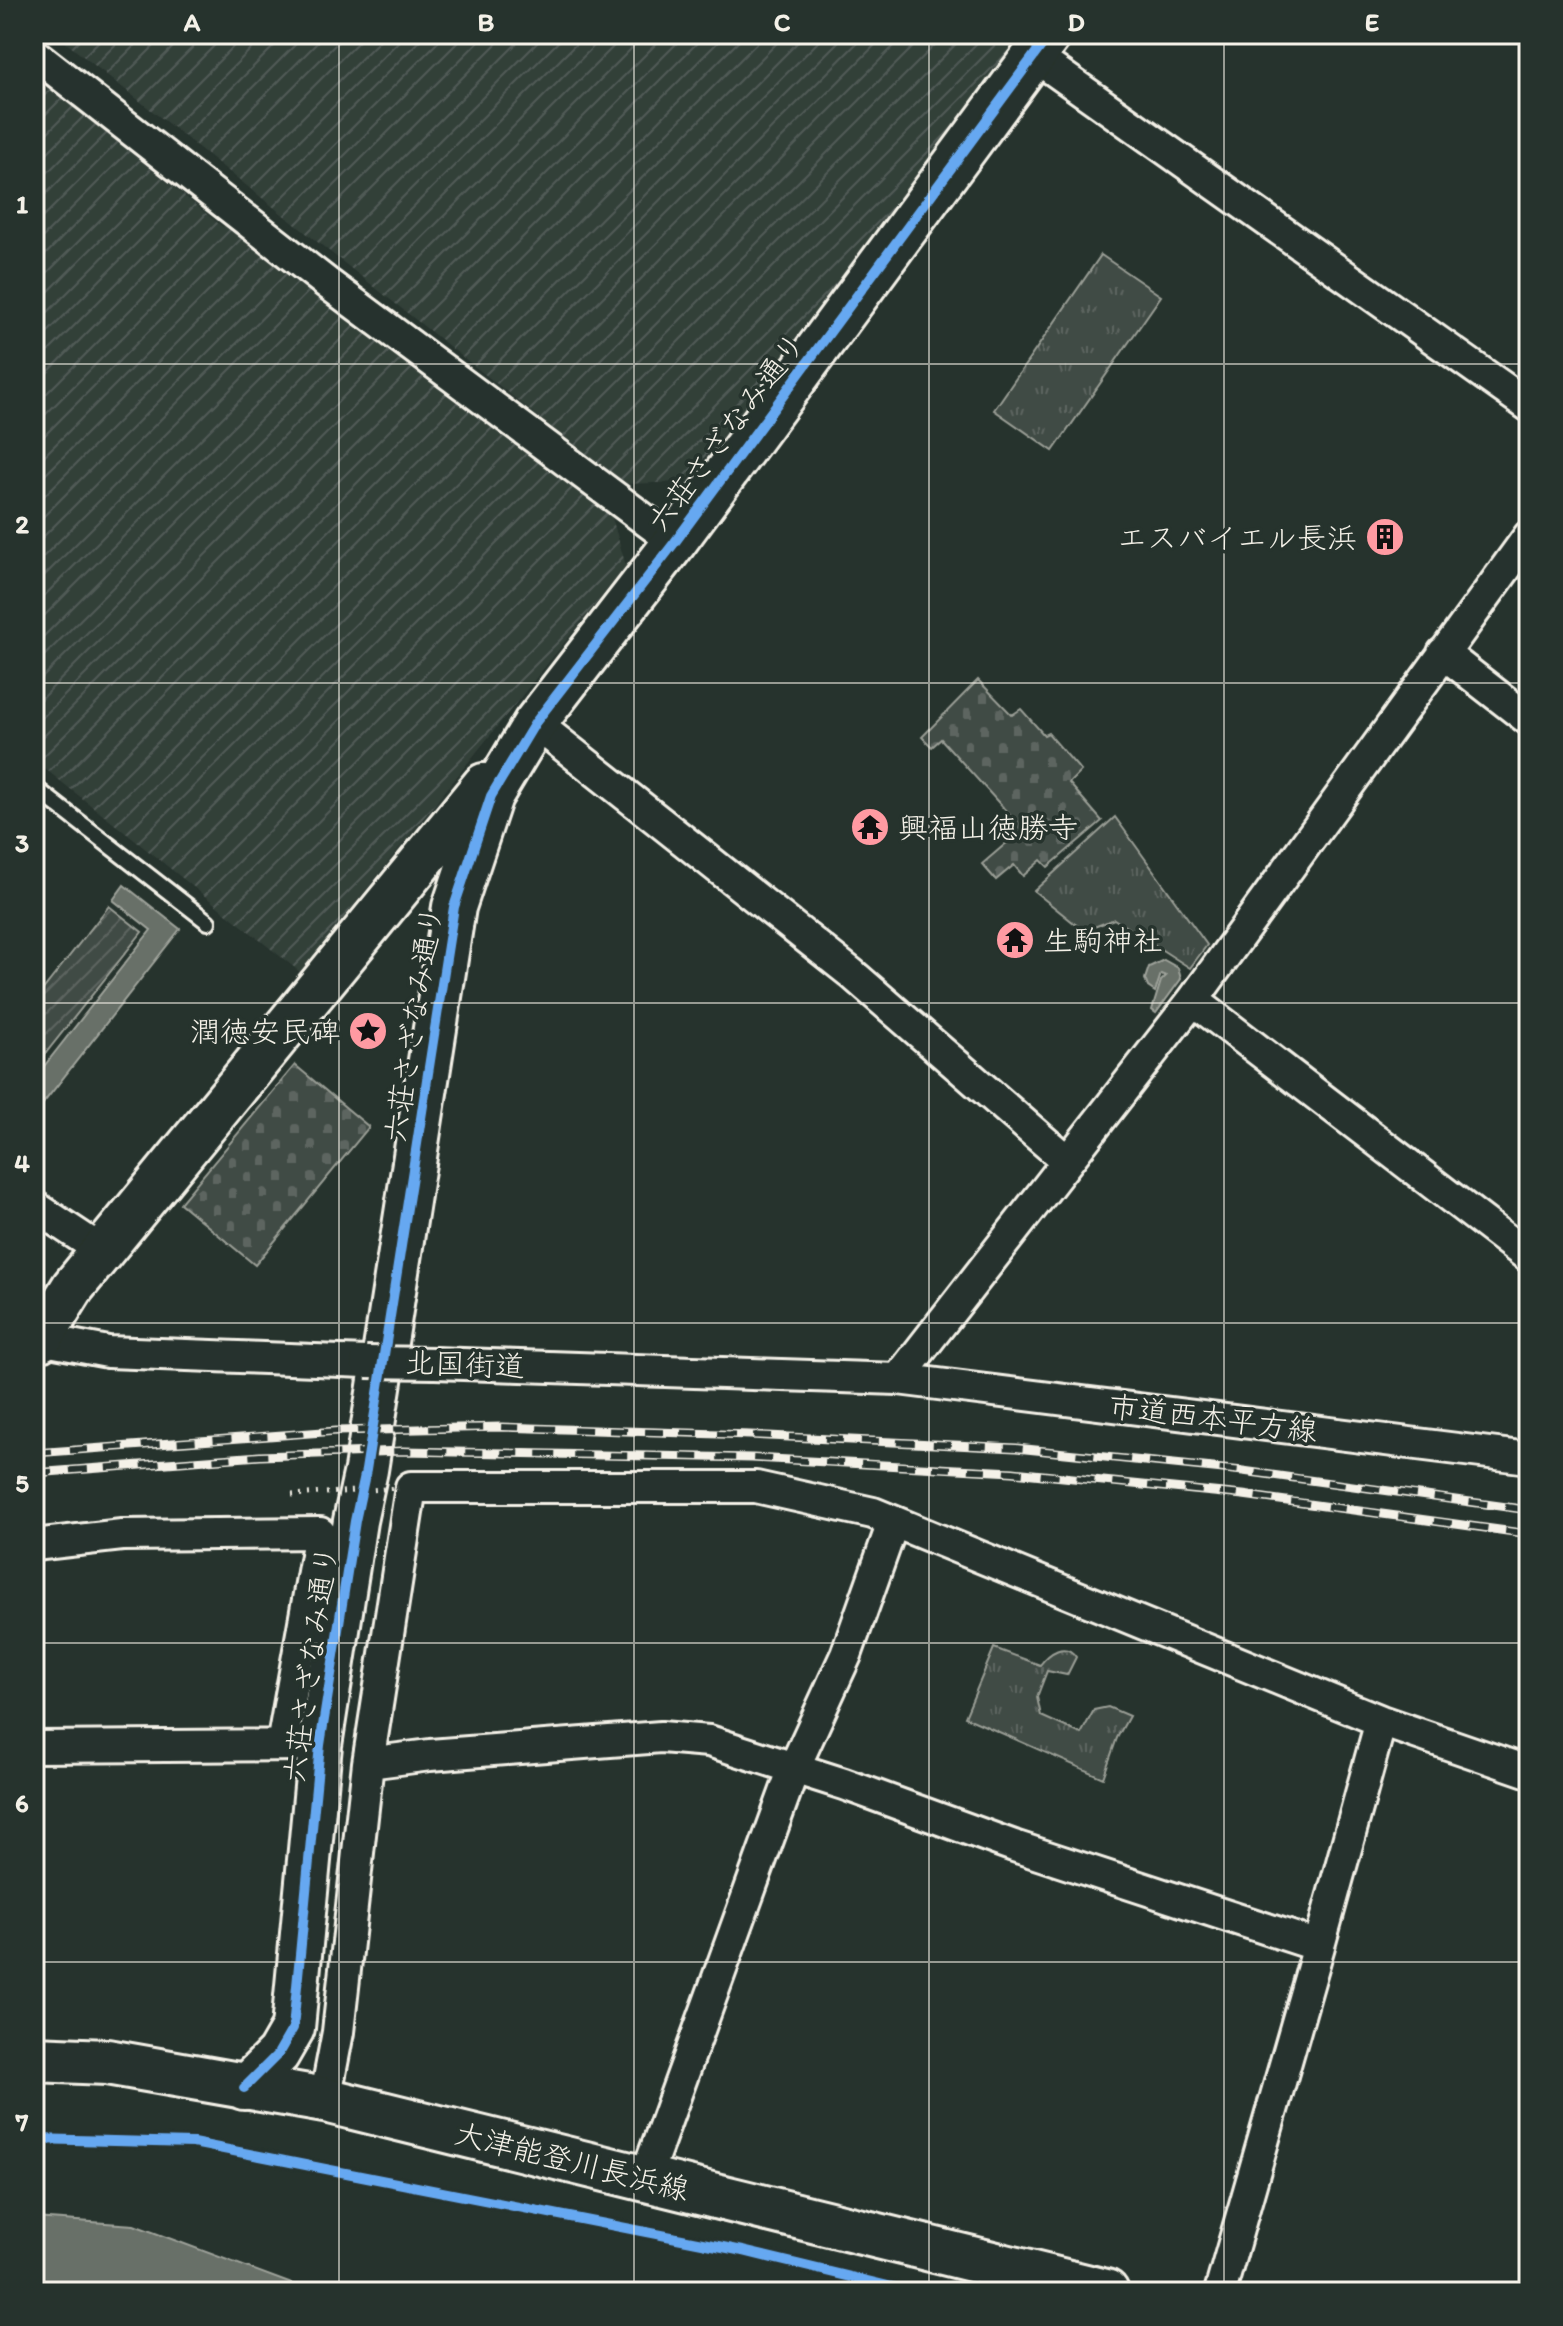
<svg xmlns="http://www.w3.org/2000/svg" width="1563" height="2326" viewBox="0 0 1563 2326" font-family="Itim,'Klee One',sans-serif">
<defs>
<pattern id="industrial-furrows" width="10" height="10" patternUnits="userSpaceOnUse" patternTransform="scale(2)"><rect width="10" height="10" fill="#333f39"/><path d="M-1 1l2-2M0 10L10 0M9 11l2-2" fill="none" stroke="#515b56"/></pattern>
<pattern id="grass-tufts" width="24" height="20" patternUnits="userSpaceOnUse" patternTransform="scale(2)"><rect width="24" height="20" fill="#414b45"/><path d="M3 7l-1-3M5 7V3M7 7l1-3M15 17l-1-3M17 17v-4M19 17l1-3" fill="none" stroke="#5d6560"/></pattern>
<pattern id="cemetery-stones" width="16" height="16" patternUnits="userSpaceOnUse" patternTransform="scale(2)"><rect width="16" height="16" fill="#414b45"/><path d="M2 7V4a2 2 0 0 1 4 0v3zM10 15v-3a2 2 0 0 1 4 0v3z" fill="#5d6560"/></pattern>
<pattern id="garden-furrows" width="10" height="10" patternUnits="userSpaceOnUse" patternTransform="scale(2)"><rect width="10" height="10" fill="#414b45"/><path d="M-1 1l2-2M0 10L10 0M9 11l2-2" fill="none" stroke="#5d6560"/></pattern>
</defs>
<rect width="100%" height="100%" fill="#26332d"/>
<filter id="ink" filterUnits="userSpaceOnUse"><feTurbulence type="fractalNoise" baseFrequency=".0125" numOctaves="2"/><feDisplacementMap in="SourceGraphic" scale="16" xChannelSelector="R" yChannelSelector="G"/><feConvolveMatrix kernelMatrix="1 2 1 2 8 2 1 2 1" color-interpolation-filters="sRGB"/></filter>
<g filter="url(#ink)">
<path fill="url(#industrial-furrows)" d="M55 34H1025L881 236 686 482 623 484Z
M34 75 223 227 228 221 294 275 611 514 626 566 300 972 34 760Z"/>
<path fill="url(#grass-tufts)" stroke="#9a9e96" stroke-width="2" d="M1101 255 1161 296 1053 451 994 410Z
M1115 817 1207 945 1190 968 1114 919 1084 931 1034 891Z
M994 1648 1040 1665C1049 1653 1065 1641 1076 1657L1067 1675 1047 1671 1037 1697 1041 1716 1081 1734 1094 1710 1108 1707 1129 1716 1117 1738 1103 1778 965 1717Z"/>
<path fill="url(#cemetery-stones)" stroke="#9a9e96" stroke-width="2" d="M978 680 1012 715 1021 709 1044 735 1048 733 1081 771 1069 783 1102 821 1048 867 1041 860 1023 876 1014 865 996 880 982 864 1010 840 1004 832 1016 822 941 739 932 747 922 737Z
M295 1065 369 1127 255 1265 180 1203Z"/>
<path fill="url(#garden-furrows)" stroke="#9a9e96" stroke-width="2" d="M109 906 142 932 34 1068V1001Z"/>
<path fill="#676f68" stroke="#9fa39b" stroke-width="2" d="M124 885 180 929 34 1115V1079L151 930 113 900Z
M1164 960 1178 968 1181 979 1156 1013 1152 1010 1161 981 1166 976 1161 974 1155 992 1148 987 1145 979 1149 967Z
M34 2218 134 2225 313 2292H34Z"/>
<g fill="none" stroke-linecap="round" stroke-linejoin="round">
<g stroke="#f4f1e8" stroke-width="20">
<path id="lane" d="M34 787 208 922"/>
</g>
<g stroke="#f4f1e8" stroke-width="36">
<path id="street" d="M34 54 327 283 675 542
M1034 56 1529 406
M1443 653 1529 720
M535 723 851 973 1067 1161
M1193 1000 1529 1257
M34 1206 102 1251
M34 1338 108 1352 366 1362
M435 1363 898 1379 1529 1458
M898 1379 1193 1000 1529 536
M34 1545 122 1535 320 1533 282 1745
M34 1747 302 1745
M368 1763 430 1755 661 1737 709 1741 844 1784 1014 1846 1319 1946 1381 1721
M325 2100 338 2032 368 1763 411 1487H756L873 1513 1381 1721 1529 1772
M645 2179 794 1768 846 1655 893 1523
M1220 2292 1319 1946"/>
</g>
<g stroke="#f4f1e8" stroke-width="48">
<path id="secondary" d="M40 1340 73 1287 484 785
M244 2088 278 2054 293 2028 320 1745 355 1521 366 1470 454 907 491 796 535 723 675 542 1050 34"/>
</g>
<g stroke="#f4f1e8" stroke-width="50">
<path id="primary" d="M34 2059 107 2062 325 2100 1106 2292"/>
</g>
<path stroke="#f4f1e8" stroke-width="5" stroke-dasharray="2 6" stroke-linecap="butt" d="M292 1495 321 1493"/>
<use href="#lane" stroke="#26332d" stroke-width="14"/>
<use href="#street" stroke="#26332d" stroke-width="30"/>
<use href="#secondary" stroke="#26332d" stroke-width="42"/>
<use href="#primary" stroke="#26332d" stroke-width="44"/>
<g stroke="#f4f1e8" stroke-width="9">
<path id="rail" d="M34 1453 337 1431 500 1427 750 1435 1016 1448 1243 1471 1529 1510
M34 1473 260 1456 403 1451 752 1458 1013 1472 1243 1495 1529 1534"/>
</g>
<use href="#rail" stroke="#26332d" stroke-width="6" stroke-dasharray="18" stroke-linecap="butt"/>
<g stroke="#f4f1e8" stroke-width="36" stroke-linecap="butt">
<path id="street-bridge" d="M366 1362 435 1363"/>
</g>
<path stroke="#f4f1e8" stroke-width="5" stroke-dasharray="2 6" stroke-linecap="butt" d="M326 1493 398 1488"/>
<use href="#street-bridge" stroke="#26332d" stroke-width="30"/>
<g stroke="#26332d" stroke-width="15">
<path id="cycleway" d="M244 2088 278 2054 293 2028 320 1745 355 1521 366 1470 454 907 491 796 535 723 675 542 1050 34
M34 2139 193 2143 743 2251 913 2292"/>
</g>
<use href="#cycleway" stroke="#66a8f1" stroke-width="10"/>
</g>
</g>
<path fill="none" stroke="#f4f1e8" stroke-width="2" stroke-opacity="0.55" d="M339 34V2292M634 34V2292M929 34V2292M1224 34V2292M34 364H1529M34 683H1529M34 1003H1529M34 1323H1529M34 1643H1529M34 1962H1529"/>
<defs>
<g id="building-disc" transform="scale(2)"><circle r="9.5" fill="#ff9aa2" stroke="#26332d"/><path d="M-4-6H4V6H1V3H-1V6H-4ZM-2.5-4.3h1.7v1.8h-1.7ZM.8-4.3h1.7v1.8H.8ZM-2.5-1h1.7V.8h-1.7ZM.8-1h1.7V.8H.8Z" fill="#111"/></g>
<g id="temple-disc" transform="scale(2)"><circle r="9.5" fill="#ff9aa2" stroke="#26332d"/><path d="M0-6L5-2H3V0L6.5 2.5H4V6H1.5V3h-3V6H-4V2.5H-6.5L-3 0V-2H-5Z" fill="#111"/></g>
<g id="sight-disc" transform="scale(2)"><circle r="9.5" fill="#ff9aa2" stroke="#26332d"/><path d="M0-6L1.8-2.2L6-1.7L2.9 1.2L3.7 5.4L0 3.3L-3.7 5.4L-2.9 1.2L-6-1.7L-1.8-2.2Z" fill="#111"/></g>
</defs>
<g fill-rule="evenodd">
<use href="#building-disc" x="1385" y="537"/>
<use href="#temple-disc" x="870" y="827"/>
<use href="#temple-disc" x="1015" y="940"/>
<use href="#sight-disc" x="368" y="1031"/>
</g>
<g text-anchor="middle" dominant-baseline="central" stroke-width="7" stroke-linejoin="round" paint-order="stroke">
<g font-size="30" fill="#f4f1e8" stroke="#26332d">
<text transform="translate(726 432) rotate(-53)">六荘さざなみ通り</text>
<text transform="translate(413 1024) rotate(-81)">六荘さざなみ通り</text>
<text transform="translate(465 1364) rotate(2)">北国街道</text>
<text transform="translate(1213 1418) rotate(7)">市道西本平方線</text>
<text transform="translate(310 1664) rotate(-82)">六荘さざなみ通り</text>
<text transform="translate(572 2161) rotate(14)">大津能登川長浜線</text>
</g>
<g font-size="30" fill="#f4f1e8" stroke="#26332d" text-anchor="end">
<text x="1357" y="537">エスバイエル長浜</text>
<text x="898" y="827" text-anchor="start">興福山徳勝寺</text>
<text x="1043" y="940" text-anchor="start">生駒神社</text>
<text x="340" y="1031">潤徳安民碑</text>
</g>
</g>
<rect width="1563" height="2326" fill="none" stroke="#26332d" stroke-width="88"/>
<rect x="44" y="44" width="1475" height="2238" fill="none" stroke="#f4f1e8" stroke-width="3"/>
<g font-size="26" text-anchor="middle" font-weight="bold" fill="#f4f1e8">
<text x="192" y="31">A</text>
<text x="486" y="31">B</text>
<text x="782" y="31">C</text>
<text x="1076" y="31">D</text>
<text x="1372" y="31">E</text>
<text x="22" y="213">1</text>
<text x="22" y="533">2</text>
<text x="22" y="852">3</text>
<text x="22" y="1172">4</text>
<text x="22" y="1492">5</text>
<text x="22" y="1812">6</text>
<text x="22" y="2131">7</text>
</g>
</svg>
